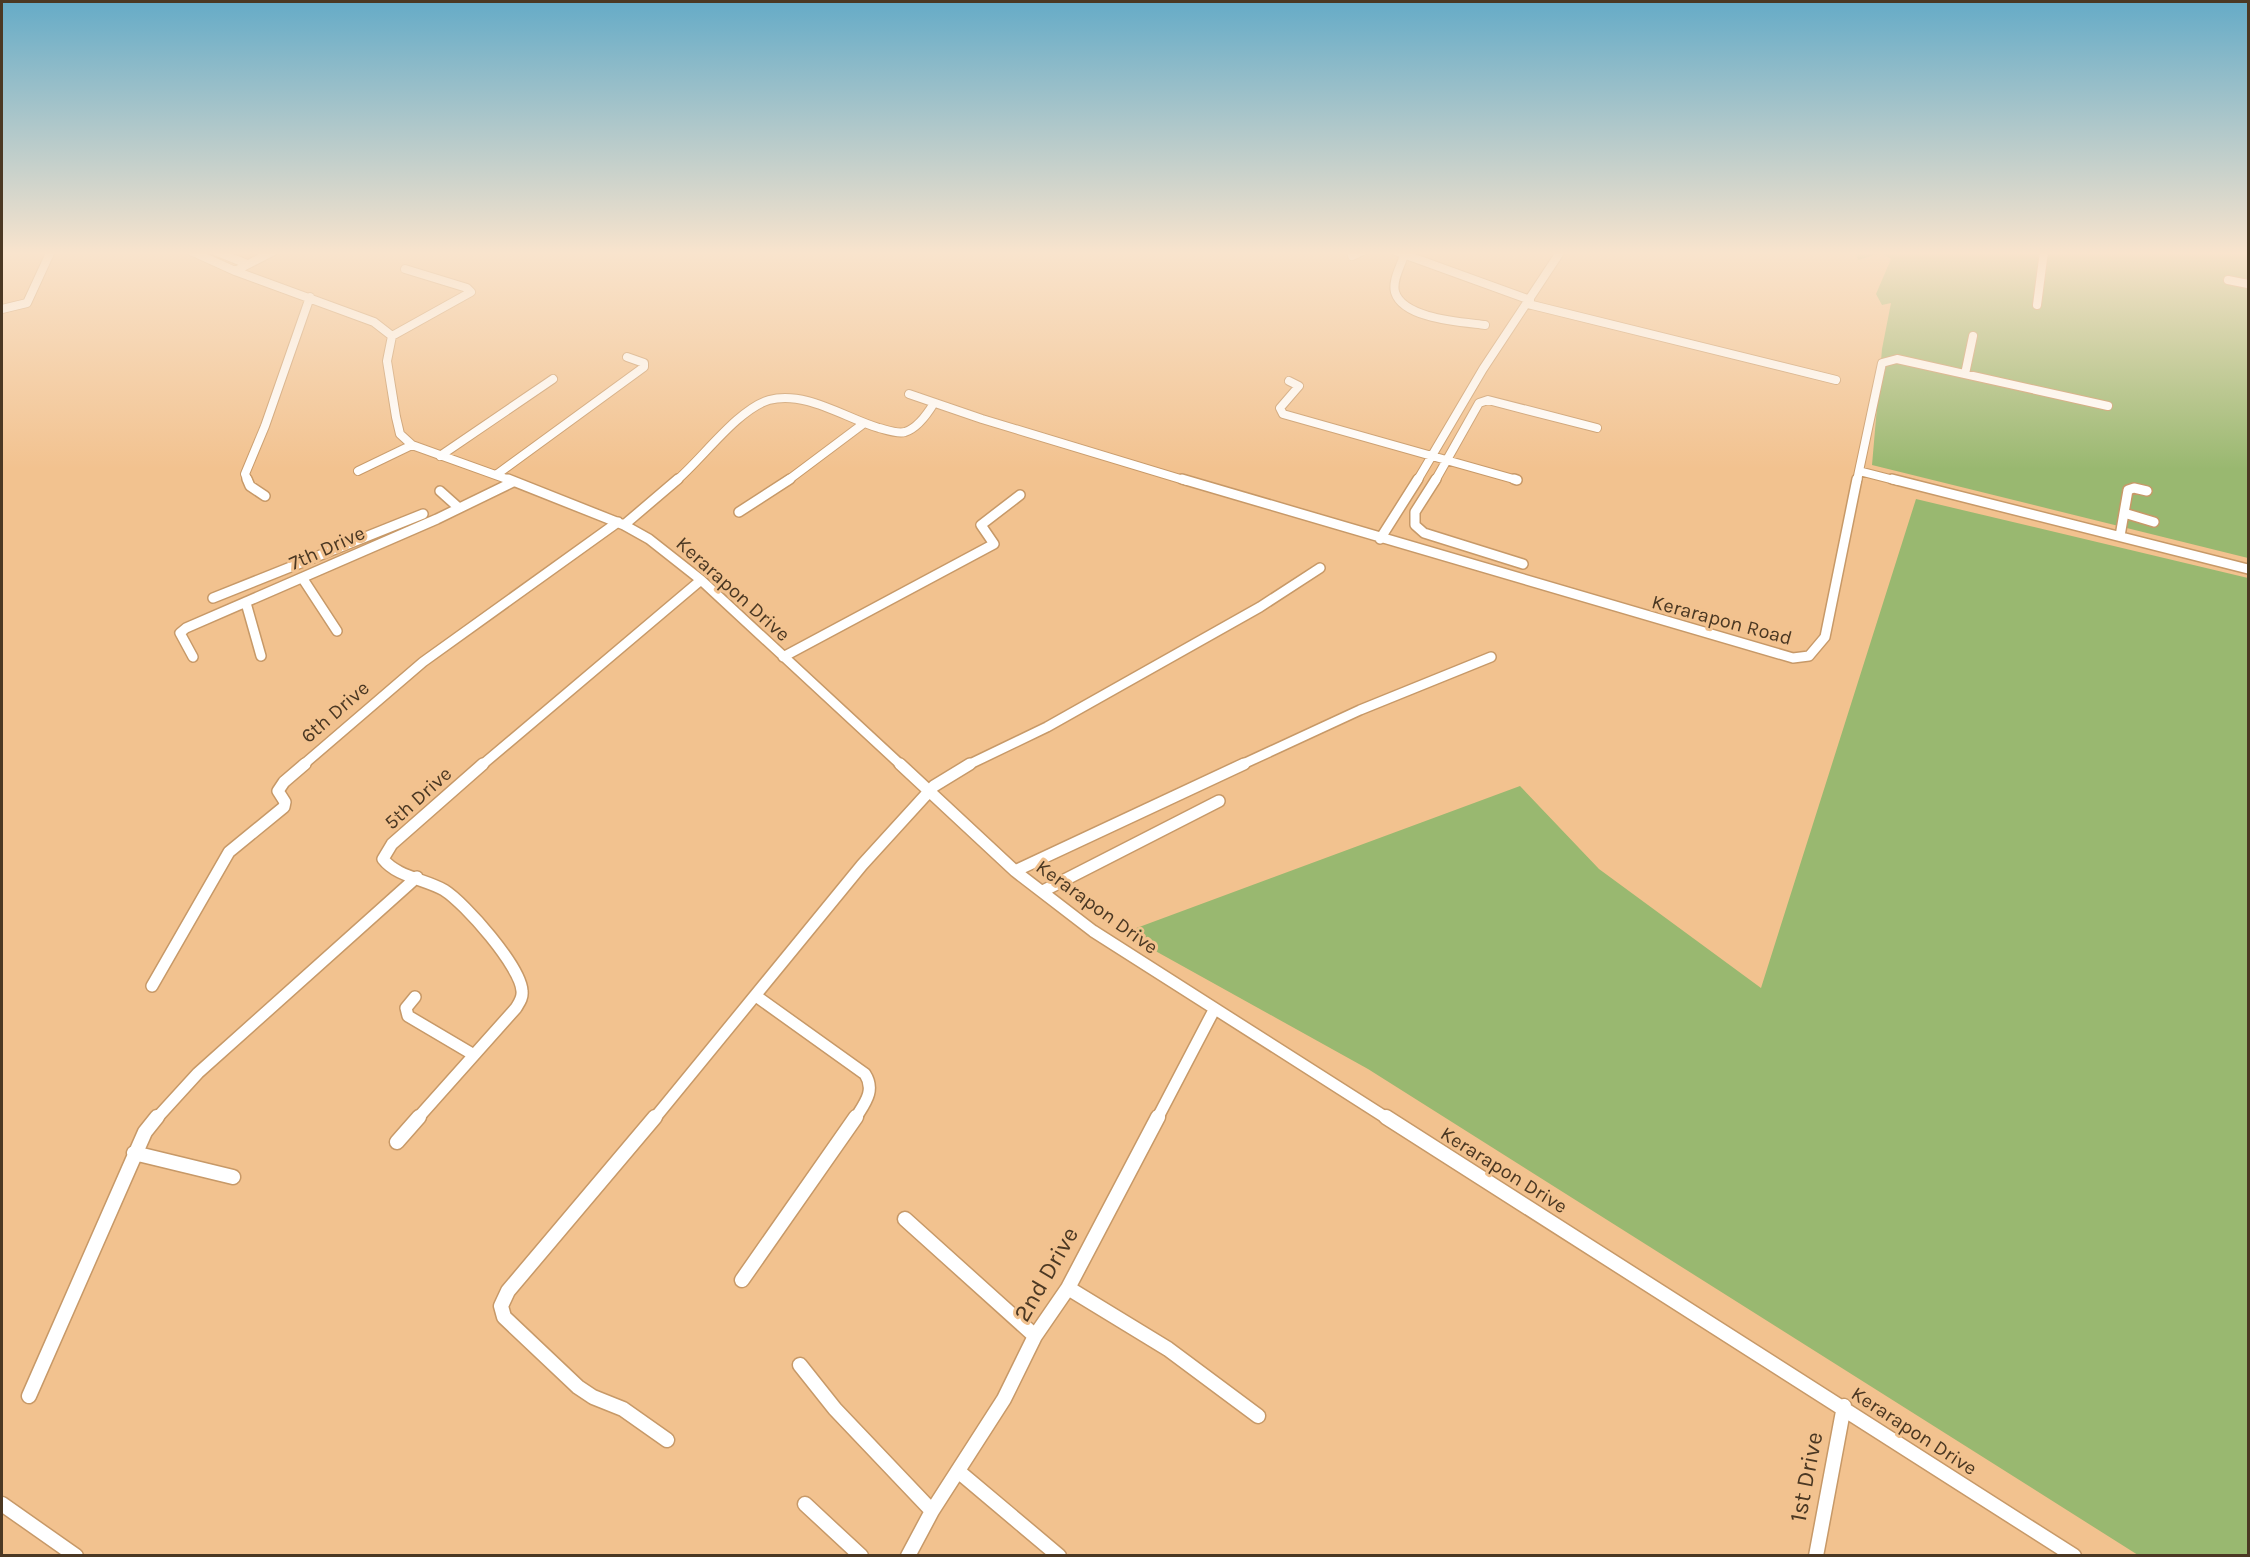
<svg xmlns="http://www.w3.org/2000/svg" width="2250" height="1557" viewBox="0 0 2250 1557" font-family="Karla,sans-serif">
<rect width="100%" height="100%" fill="#f2c28f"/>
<path fill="#99b870" d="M1855 251H2248V558L1872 465 1882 349 1891 303 1882 305 1876 294 1891 259 1881 253 1858 260Z
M1916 499 2248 578V1555H2138L1368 1069 1123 933 1520 786 1599 869 1761 988Z"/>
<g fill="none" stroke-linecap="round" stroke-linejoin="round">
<g stroke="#c79968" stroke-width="10">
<path id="minor-far3" d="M191 251 235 271 374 322 392 336 387 361 396 417 400 434 412 445 512 481
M215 251 247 264
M1395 251 1530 300
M1404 255C1401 266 1392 280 1395 292 1403 319 1462 322 1485 325
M1352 256 1363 251
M235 271 274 251
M2228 280 2248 284
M1528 304 1836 380
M2037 305 2044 251
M2 309 27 303 51 251
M392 336 471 292 467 288 405 269
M1965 374 1973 336
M1289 381 1299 386 1280 408 1283 414 1517 480
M909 394 982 419 1187 481
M440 456 553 379
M358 471 412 445
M1859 471 1882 363 1897 359 2108 406
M496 475 644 367V363L627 357
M248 481 245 474 265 426 310 297
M676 481C702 459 738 409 769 400 805 390 845 418 879 428 887 430 897 434 905 432 918 428 928 413 934 403
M787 481 863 424
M1417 481 1483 369 1561 251
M1435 481 1479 403 1488 400 1597 428
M1857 481 1859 471 1898 481"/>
</g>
<g stroke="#c79968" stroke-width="12">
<path id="minor-far2" d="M247 479 250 486 265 496
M508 479 624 525 649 539 701 580 901 765
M1182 479 1793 658 1809 656 1825 637 1857 479
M1436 479 1415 512V525L1424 533 1523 564
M1514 479 1517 480
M1892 479 2248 569
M440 491 459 508
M739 512 790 479
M2124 513 2154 522
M624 525 678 479
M2120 536 2128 490 2134 488 2147 491
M1380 539 1418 479
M303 579 337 631
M213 598 423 514
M246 603 261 656
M193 657 180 633 186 628 437 519 513 482
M783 657 994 544 981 525 1020 495
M303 765 423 662 618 522
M482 765 701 580
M968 765 1047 727 1260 607 1320 568
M1241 765 1360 710 1491 657"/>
</g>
<g stroke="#c79968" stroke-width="14">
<path id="minor-far1" d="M900 764 1015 871 1093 931 1388 1119
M1015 871 1244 764
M1043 891 1219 801
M152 986 229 852 284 807 285 802 278 791 284 782 305 764
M756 996 865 1074C876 1091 864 1104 855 1119
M415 997 406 1008 408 1016 474 1055
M156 1119 198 1073 417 877
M417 1119 516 1008C519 1003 523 998 522 991 521 967 465 903 444 890 425 879 397 877 383 859L392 844 483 764
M654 1119 862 865 934 786 970 764
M1157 1119 1214 1010"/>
</g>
<g stroke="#c79968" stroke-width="17">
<path id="minor" d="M655 1117 508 1291 501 1306 504 1317 578 1387 593 1397 623 1409 667 1440
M1386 1117 2074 1556
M397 1142 419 1117
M134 1153 233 1177
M905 1219 1035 1336
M742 1280 856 1117
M1068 1288 1168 1349 1258 1416
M800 1365 835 1409 932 1511
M29 1396 145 1132 157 1117
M958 1471 1059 1556
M2 1504 76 1556
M805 1504 861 1556
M908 1556 932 1511 1004 1399 1035 1336 1068 1288 1158 1117
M1816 1556 1844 1406"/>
</g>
<use href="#minor-far3" stroke="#fff" stroke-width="8"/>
<use href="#minor-far2" stroke="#fff" stroke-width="9"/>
<use href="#minor-far1" stroke="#fff" stroke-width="11"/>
<use href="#minor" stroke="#fff" stroke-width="14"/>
</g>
<linearGradient id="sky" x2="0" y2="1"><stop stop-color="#65abc7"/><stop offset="0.54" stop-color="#f9e4cd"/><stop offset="1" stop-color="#f9e4cd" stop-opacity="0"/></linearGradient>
<rect width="2250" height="469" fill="url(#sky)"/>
<g text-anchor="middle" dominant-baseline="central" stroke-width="6" stroke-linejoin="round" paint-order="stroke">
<g font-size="20" fill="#4b3823" stroke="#f2c28f">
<text transform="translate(327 548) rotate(-24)">7th Drive</text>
<text transform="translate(733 589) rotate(42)">Kerarapon Drive</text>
<text transform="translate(1722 620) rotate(15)">Kerarapon Road</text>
<text transform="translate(335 712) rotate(-41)">6th Drive</text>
<text transform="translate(418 798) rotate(-42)">5th Drive</text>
<text transform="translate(1097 907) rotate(36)">Kerarapon Drive</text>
<text transform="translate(1504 1170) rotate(32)">Kerarapon Drive</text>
<text transform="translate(1914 1431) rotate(33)">Kerarapon Drive</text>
</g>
<g font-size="24" fill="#4b3823" stroke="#f2c28f">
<text transform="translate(1046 1274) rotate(-60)">2nd Drive</text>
<text transform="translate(1806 1477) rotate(-79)">1st Drive</text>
</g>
</g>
<rect width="2250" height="1557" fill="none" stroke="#4b3823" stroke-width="6"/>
</svg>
